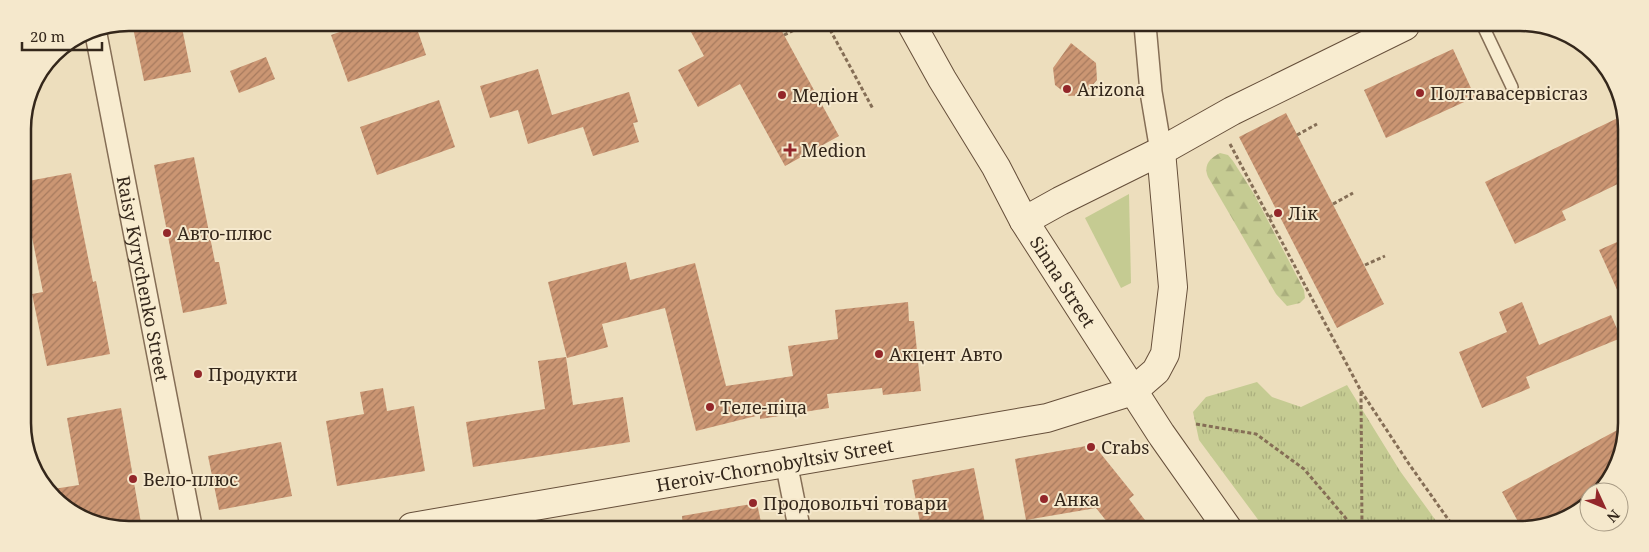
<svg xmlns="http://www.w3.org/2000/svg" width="1649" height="552" viewBox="0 0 1649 552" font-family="'Noto Serif',serif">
<defs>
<pattern id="forest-firs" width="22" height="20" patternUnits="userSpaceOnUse" patternTransform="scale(1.25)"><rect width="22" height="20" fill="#c5cb92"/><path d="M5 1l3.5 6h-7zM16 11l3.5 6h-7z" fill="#aaae7d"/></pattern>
<pattern id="park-tufts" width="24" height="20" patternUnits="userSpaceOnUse" patternTransform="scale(1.25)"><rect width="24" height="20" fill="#c5cb92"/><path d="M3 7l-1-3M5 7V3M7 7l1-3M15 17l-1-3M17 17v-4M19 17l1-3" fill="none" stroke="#aaae7d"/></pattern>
<pattern id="building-hatch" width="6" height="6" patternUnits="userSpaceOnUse" patternTransform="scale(1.25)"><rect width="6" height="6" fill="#cb9673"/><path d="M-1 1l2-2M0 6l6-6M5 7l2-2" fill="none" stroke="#a67a5e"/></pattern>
</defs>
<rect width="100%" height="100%" fill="#eddebd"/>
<path fill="#c5cb92" d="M1129 194 1131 283 1121 288 1085 218Z"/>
<path fill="url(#forest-firs)" d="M1220 153 1228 155 1233 161 1254 194 1304 290 1305 298 1300 303 1287 306 1276 294 1208 177C1203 165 1210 158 1220 153Z"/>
<path fill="url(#park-tufts)" d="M1257 382 1272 397 1301 407 1347 385 1400 471 1442 529H1265L1199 440 1193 412 1206 397Z"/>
<path fill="url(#building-hatch)" d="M132 23H181L191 72 144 81Z
M365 23H415L426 55 348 82 331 35Z
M707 24H778L839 136 785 166 740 84 698 107 678 70 704 56 691 32Z
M1071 43 1096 63 1097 80 1084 95 1069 96 1055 85 1053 68Z
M1453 49 1475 97 1386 138 1364 90Z
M266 57 275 79 239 93 230 71Z
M538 69 552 115 629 92 638 122 633 123 639 142 593 156 583 127 528 144 518 110 490 118 480 86Z
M439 100 455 147 377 175 360 127Z
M1286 113 1384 304 1337 328 1239 137Z
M1624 115V181L1562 211 1566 220 1515 244 1485 182Z
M194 157 215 262H219L227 304 183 313 154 165Z
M71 173 93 282 96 281 110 354 47 366 32 294 43 292 23 192V182Z
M1624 239V305L1599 250Z
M626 262 630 280 695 263 726 386 793 376 788 346 838 339 835 310 908 302 909 321H914L921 391 883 395 882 388 827 394 829 408 760 419V415L696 431 665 308 602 324 608 347 567 358 548 282Z
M1522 302 1539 345 1611 315 1621 338 1526 377 1530 388 1482 408 1459 352 1507 332 1499 312Z
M566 357 573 405 623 397 630 442 473 467 466 422 545 409 538 361Z
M383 388 387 411 414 406 425 471 337 486 326 421 364 414 360 392Z
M121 408 141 523 122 526H101L49 493 47 490 79 485 67 418Z
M1623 427V451L1595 492H1589V501L1585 507 1527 529H1522L1502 492Z
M281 442 292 496 219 510 208 456Z
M1086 446 1097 449 1134 495 1129 499 1151 528H1112L1096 508 1026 520 1015 459Z
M974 468 986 528H921L912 480Z
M757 503 762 527H683L682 516Z"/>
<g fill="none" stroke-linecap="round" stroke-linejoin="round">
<g stroke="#856e56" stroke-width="14">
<path id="lane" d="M1483 26 1512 87"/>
</g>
<g stroke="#856e56" stroke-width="24">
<g id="street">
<path d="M1145 25 1151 92 1161 151"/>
<path id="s1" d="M95 29 191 526"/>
<path d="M786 462 799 527"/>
</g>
</g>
<g stroke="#664f3a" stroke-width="30">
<g id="secondary">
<path id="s2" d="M912 25 942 79 996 167 1024 221 1161 434 1228 529"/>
<path d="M1024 221 1060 201 1161 151 1232 111 1405 26"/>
<path id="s3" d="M412 527 1047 418 1133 391 1156 371 1165 354 1173 287 1161 151"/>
</g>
</g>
<path stroke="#856e56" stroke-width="3" stroke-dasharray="4 2.5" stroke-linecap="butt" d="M827 24 873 109
M784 35 807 24
M1297 135 1317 124
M1230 144 1361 391 1409 464 1455 529
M1333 204 1353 193
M1269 217 1278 213
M1365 265 1385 256
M1361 392 1362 529
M1196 424 1256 434 1304 469 1355 529"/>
<use href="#lane" stroke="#f8ecd0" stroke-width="11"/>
<use href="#street" stroke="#f8ecd0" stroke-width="21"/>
<use href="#secondary" stroke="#f8ecd0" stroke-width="28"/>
</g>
<g fill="#93272a" stroke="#f5e8cc" stroke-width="2">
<circle cx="1067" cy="89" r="5"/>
<circle cx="1420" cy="93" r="5"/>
<circle cx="782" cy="95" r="5"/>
<path d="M787.5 142.5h5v5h5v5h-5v5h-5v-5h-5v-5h5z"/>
<circle cx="1278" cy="213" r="5"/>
<circle cx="167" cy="233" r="5"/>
<circle cx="879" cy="354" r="5"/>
<circle cx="198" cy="374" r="5"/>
<circle cx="710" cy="407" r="5"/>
<circle cx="1091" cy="447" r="5"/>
<circle cx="133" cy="479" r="5"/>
<circle cx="1044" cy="499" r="5"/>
<circle cx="753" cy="503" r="5"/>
</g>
<g text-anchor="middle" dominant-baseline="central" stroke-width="4" stroke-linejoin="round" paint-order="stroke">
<g font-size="18" fill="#34271b" stroke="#f5e8cc" text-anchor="start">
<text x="1077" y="89">Arizona</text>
<text x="1430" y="93">Полтавасервісгаз</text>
<text x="792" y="95">Медіон</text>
<text x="801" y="150">Medion</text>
<text x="1288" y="213">Лік</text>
<text x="177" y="233">Авто-плюс</text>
<text x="889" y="354">Акцент Авто</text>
<text x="208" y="374">Продукти</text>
<text x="720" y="407">Теле-піца</text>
<text x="1101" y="447">Crabs</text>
<text x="143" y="479">Вело-плюс</text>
<text x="1054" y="499">Анка</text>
<text x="763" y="503">Продовольчі товари</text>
</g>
<g font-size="18" fill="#34271b" stroke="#f5e8cc">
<text stroke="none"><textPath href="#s1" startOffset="254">Raisy Kyrychenko Street</textPath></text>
<text stroke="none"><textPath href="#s2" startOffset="298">Sinna Street</textPath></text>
<text stroke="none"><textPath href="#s3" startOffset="368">Heroiv-Chornobyltsiv Street</textPath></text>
</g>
</g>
<path d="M0 0H1649V552H0ZM129 31H1520A98 98 0 0 1 1618 129V423A98 98 0 0 1 1520 521H129A98 98 0 0 1 31 423V129A98 98 0 0 1 129 31Z" fill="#f5e8cc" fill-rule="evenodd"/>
<path fill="none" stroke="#34271b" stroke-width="2.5" d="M129 31H1520A98 98 0 0 1 1618 129V423A98 98 0 0 1 1520 521H129A98 98 0 0 1 31 423V129A98 98 0 0 1 129 31Z"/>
<g transform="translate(1604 507) rotate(134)"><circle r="24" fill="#f5e8cc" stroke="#a89b85"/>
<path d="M0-4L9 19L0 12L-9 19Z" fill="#93272a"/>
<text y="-8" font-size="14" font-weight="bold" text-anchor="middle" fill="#34271b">N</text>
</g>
<path d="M22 42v8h80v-8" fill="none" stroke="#34271b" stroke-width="2.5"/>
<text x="30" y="42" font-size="15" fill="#34271b" stroke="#f5e8cc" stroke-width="4" paint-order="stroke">20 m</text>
</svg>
